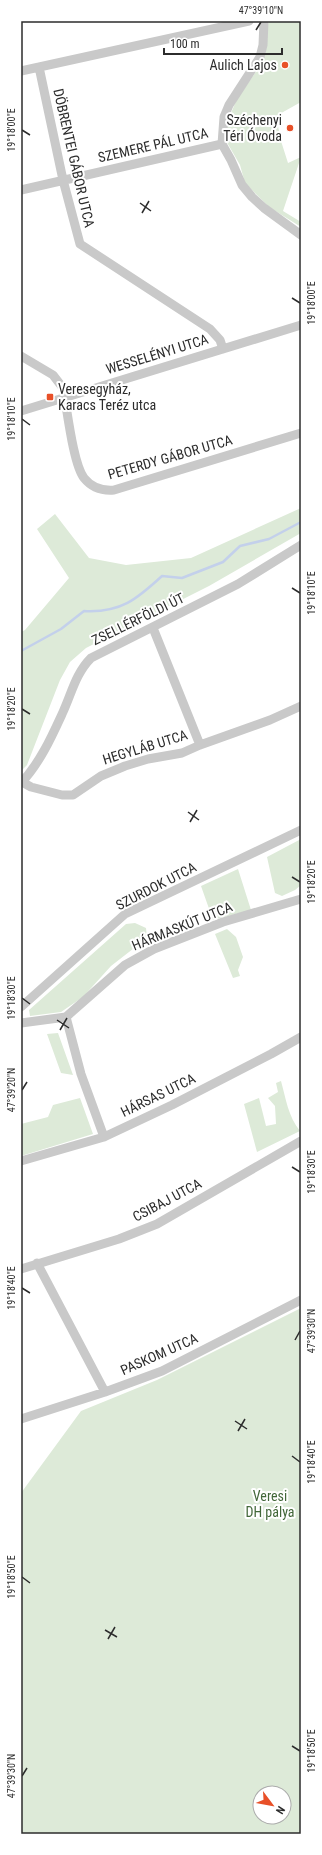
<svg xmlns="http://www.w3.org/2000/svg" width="322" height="1855" viewBox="0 0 322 1855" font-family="'Roboto Condensed',sans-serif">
<rect width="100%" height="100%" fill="#fff"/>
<path fill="#ddead8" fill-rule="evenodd" d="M270 21H301V102L276 116 281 141 288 163 301 157 283 211 301 222V227L269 207 245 183 240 165 225 139 228 120 237 99 260 66 266 51 267 25Z
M301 508V533L209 586 86 648 70 662 60 680 27 765 21 771V632L25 630 69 578 37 529 55 514 89 558 126 565 191 558Z
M301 839V885L295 890 282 896 275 893 267 857Z
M238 869 251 910 213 920 201 886Z
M135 923 146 928 147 938 111 966 83 997 61 1012 30 1016 29 1010 126 924Z
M227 929 236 937 243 957 238 970 240 976 233 978 215 934Z
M58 1033 73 1075 61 1073 47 1034Z
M281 1081C286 1099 288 1116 300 1131L257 1152 244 1104 259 1098 266 1126 276 1124 275 1106 268 1098 278 1092 276 1083Z
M80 1098 93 1134 21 1156V1124L48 1117 53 1105Z
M301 1308V1834H21V1493L81 1411 157 1380ZM260 1793H284V1817H260Z"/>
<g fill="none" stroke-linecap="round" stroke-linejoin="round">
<path stroke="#c3d0eb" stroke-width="2.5" d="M21 651 61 629 84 611C121 613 137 599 162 576L182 578 223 562 240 546 269 539 301 522"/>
<path stroke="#c9c9c9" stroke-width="9" d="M264 21 263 45 260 57 229 105 224 117 222 144 231 160 242 185 252 197 264 208 301 235
M39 67 63 180 80 244 210 329 220 340 223 349
M21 71 249 21
M21 190 222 144
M21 356 53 375 63 388C67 408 73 464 84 478 92 488 102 491 114 490L301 433
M21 411 301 325
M153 628 200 745
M22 782 31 787 62 795H73L101 776 125 766 148 759 182 753 200 745 270 720 301 706
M21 783C40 763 52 736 63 712 72 692 76 673 91 658L238 584 301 545
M21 1007 125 914 301 830
M66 1017 81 1074 104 1137
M21 1023 66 1017 125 965 154 949 223 922 301 899
M21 1161 104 1137 172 1105 271 1054 301 1037
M37 1263 105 1392
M21 1269 119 1239 157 1224 301 1141
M21 1419 105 1392 162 1371 301 1300"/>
</g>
<path fill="none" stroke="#2c2c2c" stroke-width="1.5" d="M256 30 261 22M22 130 30 135M140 203 151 211M142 213 149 201M292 298 300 303M22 419 30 425M292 588 300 593M22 709 30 714M188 812 199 820M190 822 197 810M292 877 300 882M22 998 30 1004M57 1020 69 1028M60 1030 67 1018M22 1090 27 1082M292 1167 300 1172M22 1288 30 1293M295 1340 300 1331M235 1421 247 1429M238 1431 245 1419M292 1456 300 1462M22 1577 30 1583M105 1630 117 1637M108 1639 115 1627M292 1746 300 1751M22 1776 27 1768"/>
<g fill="#e85028" stroke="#fff" stroke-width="1.5">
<circle cx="285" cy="65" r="4"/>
<circle cx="290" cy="128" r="4"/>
<rect x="46" y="393" width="8" height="8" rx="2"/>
</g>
<g text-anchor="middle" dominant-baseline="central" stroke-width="4" stroke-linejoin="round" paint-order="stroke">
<g font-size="14" fill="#2c2c2c" stroke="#fff" text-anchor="end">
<text x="277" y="65">Aulich Lajos</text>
<text x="282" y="120">Széchenyi<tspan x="282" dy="16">Téri Óvoda</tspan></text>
<text x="58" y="389" text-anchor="start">Veresegyház,<tspan x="58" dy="16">Karacs Teréz utca</tspan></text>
</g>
<g font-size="14" fill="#2c2c2c" stroke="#fff">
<text transform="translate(153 145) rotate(-13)">SZEMERE PÁL UTCA</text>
<text transform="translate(74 158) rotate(77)">DÖBRENTEI GÁBOR UTCA</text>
<text transform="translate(157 354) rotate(-17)">WESSELÉNYI UTCA</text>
<text transform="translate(170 457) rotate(-16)">PETERDY GÁBOR UTCA</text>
<text transform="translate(138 619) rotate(-26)">ZSELLÉRFÖLDI ÚT</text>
<text transform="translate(145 747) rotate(-17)">HEGYLÁB UTCA</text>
<text transform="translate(156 886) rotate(-27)">SZURDOK UTCA</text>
<text transform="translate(182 926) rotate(-22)">HÁRMASKÚT UTCA</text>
<text transform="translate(158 1095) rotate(-26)">HÁRSAS UTCA</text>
<text transform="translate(167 1200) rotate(-28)">CSIBAJ UTCA</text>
<text transform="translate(159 1354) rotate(-24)">PASKOM UTCA</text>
</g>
<g font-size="14" fill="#426739" stroke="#fff">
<text x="270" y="1496">Veresi<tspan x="270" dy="16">DH pálya</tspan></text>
</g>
</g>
<rect width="322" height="1855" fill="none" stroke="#ffffff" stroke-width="44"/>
<g transform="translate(272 1805) rotate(122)"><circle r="19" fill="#ffffff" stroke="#ababab"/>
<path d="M0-3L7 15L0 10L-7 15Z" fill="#e85028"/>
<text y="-6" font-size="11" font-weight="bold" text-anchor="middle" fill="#2c2c2c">N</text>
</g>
<path d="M164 48v6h118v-6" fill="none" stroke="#2c2c2c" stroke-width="2"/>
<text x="170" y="48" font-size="12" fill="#2c2c2c" stroke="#ffffff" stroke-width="3" paint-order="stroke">100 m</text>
<rect x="22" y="22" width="278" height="1811" fill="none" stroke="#2c2c2c" stroke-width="1.5"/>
<g font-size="10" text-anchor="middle" fill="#2c2c2c">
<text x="261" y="14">47°39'10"N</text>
<text transform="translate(11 130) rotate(-90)" y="4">19°18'00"E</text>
<text transform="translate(311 303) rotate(-90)" y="4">19°18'00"E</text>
<text transform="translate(11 419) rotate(-90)" y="4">19°18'10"E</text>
<text transform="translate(311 593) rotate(-90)" y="4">19°18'10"E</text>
<text transform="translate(11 709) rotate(-90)" y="4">19°18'20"E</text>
<text transform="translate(311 882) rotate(-90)" y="4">19°18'20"E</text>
<text transform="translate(11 998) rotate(-90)" y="4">19°18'30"E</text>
<text transform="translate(11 1090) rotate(-90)" y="4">47°39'20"N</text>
<text transform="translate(311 1172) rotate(-90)" y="4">19°18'30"E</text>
<text transform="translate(11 1288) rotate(-90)" y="4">19°18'40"E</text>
<text transform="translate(311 1331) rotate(-90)" y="4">47°39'30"N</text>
<text transform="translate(311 1462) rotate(-90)" y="4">19°18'40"E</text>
<text transform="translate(11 1577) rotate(-90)" y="4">19°18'50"E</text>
<text transform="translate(311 1751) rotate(-90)" y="4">19°18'50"E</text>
<text transform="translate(11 1776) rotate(-90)" y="4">47°39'30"N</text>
</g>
</svg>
